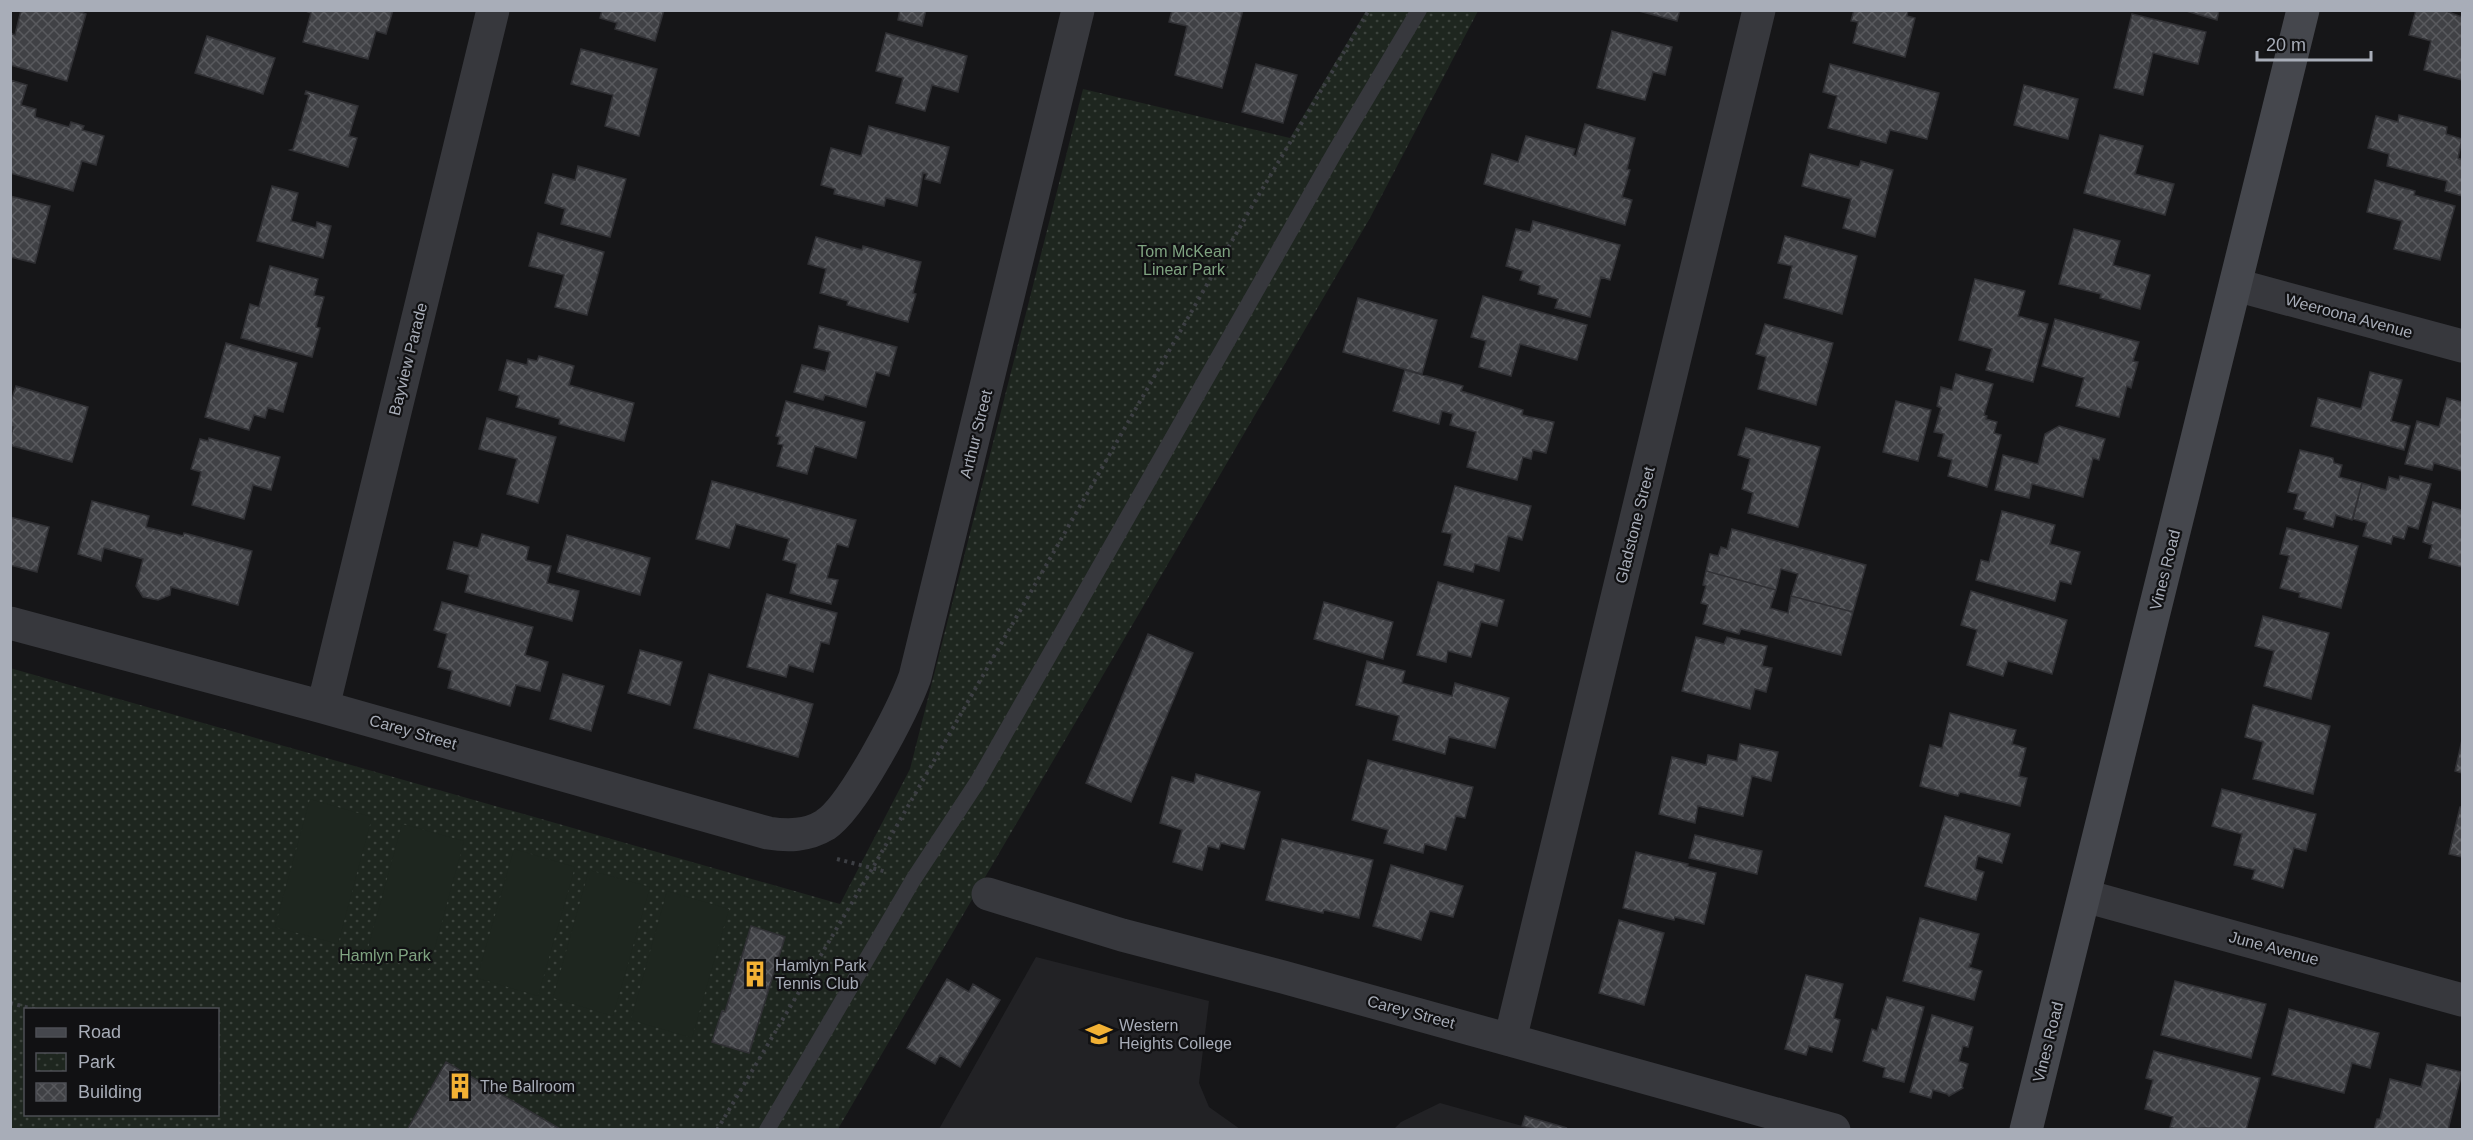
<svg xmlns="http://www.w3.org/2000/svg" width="2473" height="1140" viewBox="0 0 2473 1140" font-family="Helvetica,sans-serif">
<defs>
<pattern id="park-dots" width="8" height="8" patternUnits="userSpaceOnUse" patternTransform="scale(1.5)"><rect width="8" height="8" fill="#1e261f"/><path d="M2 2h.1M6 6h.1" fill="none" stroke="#3c433d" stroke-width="1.8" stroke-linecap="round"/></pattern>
<pattern id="building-cross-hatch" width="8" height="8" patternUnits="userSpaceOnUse" patternTransform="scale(1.5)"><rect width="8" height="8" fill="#404145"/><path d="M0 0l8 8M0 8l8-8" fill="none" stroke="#595a5e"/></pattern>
</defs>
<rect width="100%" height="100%" fill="#161618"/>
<path fill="#222225" d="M1036 957 1209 1001 1199 1083 1209 1107 1240 1129H939Z
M1440 1103 1533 1129H1394L1401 1122Z"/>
<path fill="url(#park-dots)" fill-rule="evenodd" d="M1366 11H1478L1370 218 838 1129H11L10 668 840 904 910 769 1083 89 1290 138ZM26 1010H218V1114H26Z"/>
<path fill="#1e261f" d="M310 799 372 817 338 944 275 927Z
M402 824 464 841 429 969 367 952Z
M514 849 575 867 538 996 477 978Z
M589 870 650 887 613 1016 553 998Z
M667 891 729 909 692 1038 631 1020Z"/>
<path fill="url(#building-cross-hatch)" stroke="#303034" stroke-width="1.5" d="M21 10H75L86 14 67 81 10 65V33L15 35Z
M303 10H393L386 34 376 31 368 59 303 42 311 13Z
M602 10H664L655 41 615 29 617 23 600 18Z
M900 10H926L922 26 898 20Z
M1172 10H1243L1222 88 1175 75 1187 26 1169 22Z
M1635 10H1680L1677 21Z
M1854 10H1908L1907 16 1915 18 1905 57 1853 43 1858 22 1851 21Z
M2183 10H2219L2217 20Z
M2416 10H2443L2462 17V80L2424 70 2431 41 2409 35Z
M2132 14 2206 32 2198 64 2153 53 2143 95 2114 88Z
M1612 31 1672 47 1665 75 1653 72 1645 100 1597 88Z
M886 33 967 56 958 92 932 85 925 111 896 103 903 78 876 71Z
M207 36 275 58 263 94 195 73Z
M581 49 657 69 639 136 605 126 613 95 571 84Z
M1256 64 1297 75 1283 123 1242 112Z
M1830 64 1939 93 1927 139 1890 130 1886 143 1828 128 1837 96 1823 92Z
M10 80 27 85 21 105 36 109 35 117 69 127 71 122 84 126 82 130 104 136 96 165 82 161 73 191 10 173Z
M2024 85 2078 99 2068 139 2014 125Z
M306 91 358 106 349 136 357 138 348 167 290 150 293 149 309 95 305 94Z
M2399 115 2447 127 2446 134 2462 139 2458 158 2462 160V196L2445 191 2447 181 2387 166 2389 154 2368 148 2376 116 2398 122Z
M1585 124 1635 138 1627 169 1630 170 1622 197 1632 200 1625 225 1484 184 1492 154 1518 162 1526 136 1575 149 1573 155 1576 156Z
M869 126 949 147 940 183 925 179 927 174 923 173 917 206 886 198 884 206 834 194 835 189 821 185 831 148 861 156Z
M2100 135 2143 146 2135 174 2174 184 2165 215 2084 193Z
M1810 154 1859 167 1861 161 1893 170 1875 237 1843 228 1851 199 1802 186Z
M578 166 626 179 610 237 561 224 565 209 545 203 553 174 575 180Z
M2375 180 2415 191 2414 195 2455 206 2440 260 2394 249 2402 221 2367 212Z
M272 186 298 193 291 221 316 228 317 222 331 226 323 258 257 241Z
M10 196 50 206 35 263 10 257Z
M1533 221 1620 245 1610 280 1601 277 1590 317 1555 308 1558 299 1538 294 1540 286 1520 280 1523 271 1506 266 1516 229 1530 232Z
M2074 229 2120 241 2113 265 2150 275 2140 309 2100 298 2101 294 2059 284Z
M538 233 604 252 587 315 555 307 564 275 529 266Z
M1785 236 1857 256 1842 314 1784 298 1792 266 1778 263Z
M816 237 862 250 863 246 921 262 913 293 916 294 908 322 847 305 848 301 820 293 826 269 808 264Z
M270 266 318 279 314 295 324 297 316 327 320 328 312 357 241 338 250 304 259 307Z
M1975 279 2025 291 2018 316 2048 324 2033 382 1986 370 1992 349 1959 340Z
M1483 296 1587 325 1577 360 1520 344 1511 376 1479 367 1486 341 1471 337Z
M1358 298 1437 320 1422 374 1343 352Z
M2055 319 2139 342 2133 361 2138 362 2131 388 2127 386 2119 417 2076 406 2084 378 2042 366Z
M1765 324 1833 343 1816 405 1758 389 1766 357 1756 354Z
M819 326 897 347 889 376 876 372 866 407 825 395 823 400 794 392 802 365 825 371 830 352 814 348Z
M226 343 297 363 283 412 268 408 265 418 254 415 249 430 205 417Z
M539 356 574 366 569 385 634 403 624 441 559 424 560 419 516 407 519 396 499 390 507 360 527 365 528 359 537 361Z
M1405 370 1463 386 1461 391 1523 410 1522 415 1554 422 1546 453 1533 450 1531 459 1523 457 1517 480 1467 467 1476 432 1450 425 1453 414 1442 411 1439 424 1393 411Z
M2370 372 2402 380 2391 421 2410 426 2404 450 2311 426 2318 398 2361 409Z
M1956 374 1993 384 1984 415 1987 416 1986 419 1997 422 1994 433 2001 435 1987 487 1948 476 1952 460 1938 456 1944 434 1934 432 1941 408 1937 406 1941 387 1952 390Z
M16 386 88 407 72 462 13 446 10 442 13 427H10V405Z
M2447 398 2462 402V471L2434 463 2432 470 2405 464 2417 421 2439 427Z
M786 401 865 422 856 458 815 446 807 474 777 466 783 445 778 444 780 437 776 436Z
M1896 401 1931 410 1918 461 1883 452Z
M487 418 556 437 538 503 507 494 517 459 479 449Z
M2059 426 2105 439 2099 460 2093 458 2083 497 2032 484 2029 498 1995 490 2003 455 2038 464 2045 434Z
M1746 428 1820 447 1798 527 1748 513 1753 493 1742 489 1750 459 1738 455Z
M209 438 280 457 271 490 253 485 244 519 192 505 201 472 191 469 200 439 208 441Z
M2300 450 2333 458 2334 463 2342 465 2339 477 2362 483 2352 520 2336 515 2333 527 2304 519 2306 512 2294 509 2298 494 2288 492Z
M2400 476 2431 484 2418 529 2408 526 2404 539 2393 536 2391 544 2363 536 2367 523 2353 519 2362 483 2386 490 2389 477 2399 480Z
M712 481 856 520 848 547 837 544 827 578 838 580 831 604 790 593 797 564 783 560 789 539 736 524 729 548 696 539Z
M1455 486 1531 506 1522 540 1508 536 1499 571 1475 564 1473 572 1444 565 1452 534 1442 532Z
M92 501 149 516 146 527 183 536 184 533 252 551 238 605 171 587 170 595 158 600 143 597 136 586 143 559 104 548 101 561 78 554Z
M2433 502 2462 510V567L2429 558 2432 545 2423 542Z
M2002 511 2055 525 2050 544 2080 552 2071 584 2060 581 2055 601 1976 580 1981 560 1989 562Z
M10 517 49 527 37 572 10 565Z
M2287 528 2358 546 2341 608 2299 597 2300 593 2280 588 2289 556 2280 554Z
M1732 529 1866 565 1853 612 1791 596 1798 574 1781 569 1776 590 1706 571 1710 554 1718 556 1721 547 1727 549Z
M482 534 529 547 526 560 551 566 547 583 579 591 572 621 465 592 469 575 447 569 454 542 478 548Z
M567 535 650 558 640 595 557 572Z
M1706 571 1776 590 1770 608 1788 613 1791 596 1853 612 1841 655 1741 629 1739 634 1703 624 1708 605 1701 603 1706 586 1703 585Z
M1438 582 1504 600 1497 626 1481 622 1471 657 1448 651 1446 662 1417 655Z
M1971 591 2067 620 2052 674 2008 661 2003 676 1967 665 1977 630 1961 625Z
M767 594 837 613 829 644 821 642 813 672 789 665 786 677 747 667Z
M442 602 533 627 525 655 548 662 540 691 516 685 510 706 448 688 452 671 438 667 447 634 434 630Z
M1324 602 1393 622 1383 659 1314 639Z
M2263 616 2329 633 2311 699 2264 686 2274 651 2255 646Z
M1148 634 1193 653 1131 802 1086 783Z
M1696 637 1724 644 1727 637 1767 646 1762 666 1772 668 1766 692 1755 689 1750 709 1682 691Z
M640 650 682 662 670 705 628 693Z
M1367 661 1405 671 1402 683 1452 696 1455 683 1509 698 1495 748 1449 737 1445 754 1393 740 1399 716 1356 705Z
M563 674 604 686 591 731 550 719Z
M709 674 813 704 798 757 694 728Z
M2253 705 2330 726 2313 794 2253 779 2263 742 2245 737Z
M1950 713 2016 730 2012 744 2026 748 2019 776 2027 778 2020 806 1960 792 1958 796 1920 786 1930 745 1942 748Z
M2462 740V773L2455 771Z
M1740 744 1778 752 1771 781 1752 776 1743 816 1698 806 1695 823 1659 814 1672 757 1706 765 1708 755 1737 761Z
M1368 760 1473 787 1465 818 1456 816 1446 850 1425 844 1423 853 1384 843 1388 830 1352 820Z
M1196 774 1260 792 1244 849 1221 843 1219 849 1208 846 1202 870 1173 862 1182 830 1160 823 1172 777 1194 783Z
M2222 789 2316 814 2306 851 2294 848 2283 888 2252 879 2255 870 2234 865 2242 834 2212 826Z
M2460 807H2462V857L2449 854Z
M1945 816 2010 834 2002 863 1978 856 1975 869 1984 872 1976 900 1925 886Z
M1695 835 1762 851 1757 874 1689 858Z
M1282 839 1373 860 1359 918 1324 910 1323 913 1266 900Z
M1636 852 1688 864 1687 866 1716 873 1704 924 1675 917 1674 920 1623 908Z
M1391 865 1463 886 1453 917 1430 911 1421 940 1373 926Z
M1920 918 1979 934 1971 964H1970L1969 967 1982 971 1974 1000 1903 981Z
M1619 920 1664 933 1644 1005 1599 993Z
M751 926 785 937 749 1053 712 1042 722 1011 725 1012Z
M1806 975 1843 984 1834 1018 1840 1020 1832 1052 1809 1046 1806 1055 1785 1049Z
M947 979 969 992 973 984 1000 1000 960 1067 940 1055 935 1064 907 1048Z
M2175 981 2266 1004 2251 1058 2161 1035Z
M1887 997 1924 1007 1904 1082 1883 1077 1885 1068 1863 1061 1872 1029 1877 1031Z
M2289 1009 2379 1033 2370 1068 2352 1063 2344 1093 2272 1075Z
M1932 1015 1973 1027 1968 1047 1963 1046 1959 1061 1968 1064 1962 1086 1963 1088 1949 1096 1947 1094 1933 1090 1931 1098 1910 1092Z
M2154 1051 2260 1078 2246 1130 2205 1128 2178 1130 2170 1127 2173 1117 2145 1109 2153 1080 2146 1078Z
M446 1062 562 1130H407Z
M2427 1064 2462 1072 2448 1130H2374L2377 1119H2380L2390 1079 2421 1087Z
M1525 1116 1567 1128 1536 1130 1522 1126Z"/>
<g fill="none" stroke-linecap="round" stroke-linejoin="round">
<path stroke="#3d3f44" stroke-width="4" stroke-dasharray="3 4.5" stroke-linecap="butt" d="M837 859 887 872
M10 1003 38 1010
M717 1130 872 869 1248 213 1369 10"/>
<path stroke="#37383d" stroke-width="16" d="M767 1130 913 880 978 781 1336 150 1419 10"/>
<path stroke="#37383d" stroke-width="33" d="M2236 285 2462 346
M10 623 323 707 768 833C788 836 807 836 825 825 853 807 903 710 915 677L1078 10
M323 707 493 10
M988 894 1122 935 1283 977 1834 1130
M2085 896 2462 1000
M1510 1040 1759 10"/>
<path stroke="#45474d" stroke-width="33" d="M2026 1130 2303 10"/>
</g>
<defs>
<g id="building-bare" transform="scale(2.07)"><path d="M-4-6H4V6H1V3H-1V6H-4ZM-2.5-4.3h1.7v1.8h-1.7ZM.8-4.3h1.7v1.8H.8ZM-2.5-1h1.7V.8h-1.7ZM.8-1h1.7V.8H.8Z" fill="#f2b134" stroke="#111113" stroke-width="2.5" paint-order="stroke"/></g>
<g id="school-bare" transform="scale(2.07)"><path d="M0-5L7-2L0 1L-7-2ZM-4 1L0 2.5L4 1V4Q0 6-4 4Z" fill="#f2b134" stroke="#111113" stroke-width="2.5" paint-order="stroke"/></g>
</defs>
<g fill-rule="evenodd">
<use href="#building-bare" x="755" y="974"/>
<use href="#school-bare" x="1099" y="1034"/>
<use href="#building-bare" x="460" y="1086"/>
</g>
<g text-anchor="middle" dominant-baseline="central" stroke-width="4.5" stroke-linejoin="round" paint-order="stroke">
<g font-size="16" fill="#7fa381" stroke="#111113">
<text x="1184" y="251">Tom McKean<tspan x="1184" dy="18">Linear Park</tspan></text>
<text x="385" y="955">Hamlyn Park</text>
</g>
<g font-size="16" fill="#a8adb8" stroke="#111113">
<text transform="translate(2349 316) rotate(15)">Weeroona Avenue</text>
<text transform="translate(408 359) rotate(-76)">Bayview Parade</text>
<text transform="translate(976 434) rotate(-76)">Arthur Street</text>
<text transform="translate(1635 525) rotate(-76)">Gladstone Street</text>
<text transform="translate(2165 570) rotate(-76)">Vines Road</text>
<text transform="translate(413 732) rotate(16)">Carey Street</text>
<text transform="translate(2274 948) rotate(15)">June Avenue</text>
<text transform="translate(1411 1012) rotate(15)">Carey Street</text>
<text transform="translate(2048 1042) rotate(-76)">Vines Road</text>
</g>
<g font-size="16" fill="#a8adb8" stroke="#111113" text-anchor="start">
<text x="775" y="965">Hamlyn Park<tspan x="775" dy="18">Tennis Club</tspan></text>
<text x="1119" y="1025">Western<tspan x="1119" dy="18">Heights College</tspan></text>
<text x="480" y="1086">The Ballroom</text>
</g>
</g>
<rect width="2473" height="1140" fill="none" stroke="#a8adb8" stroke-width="24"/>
<rect x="24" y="1008" width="195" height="108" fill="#111113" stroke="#4d4f55" stroke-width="1.5"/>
<rect x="36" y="1028" width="30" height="9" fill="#45474d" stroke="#4d4f55" stroke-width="1.5"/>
<text x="78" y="1038" font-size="18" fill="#a8adb8">Road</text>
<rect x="36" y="1053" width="30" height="18" fill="url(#park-dots)" stroke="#4d4f55" stroke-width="1.5"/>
<text x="78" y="1068" font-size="18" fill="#a8adb8">Park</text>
<rect x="36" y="1083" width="30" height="18" fill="url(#building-cross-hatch)" stroke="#4d4f55" stroke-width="1.5"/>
<text x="78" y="1098" font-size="18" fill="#a8adb8">Building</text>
<path d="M2257 51v9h114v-9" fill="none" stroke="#a8adb8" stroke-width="3"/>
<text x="2266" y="51" font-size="18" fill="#a8adb8" stroke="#111113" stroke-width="4.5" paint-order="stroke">20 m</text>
</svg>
